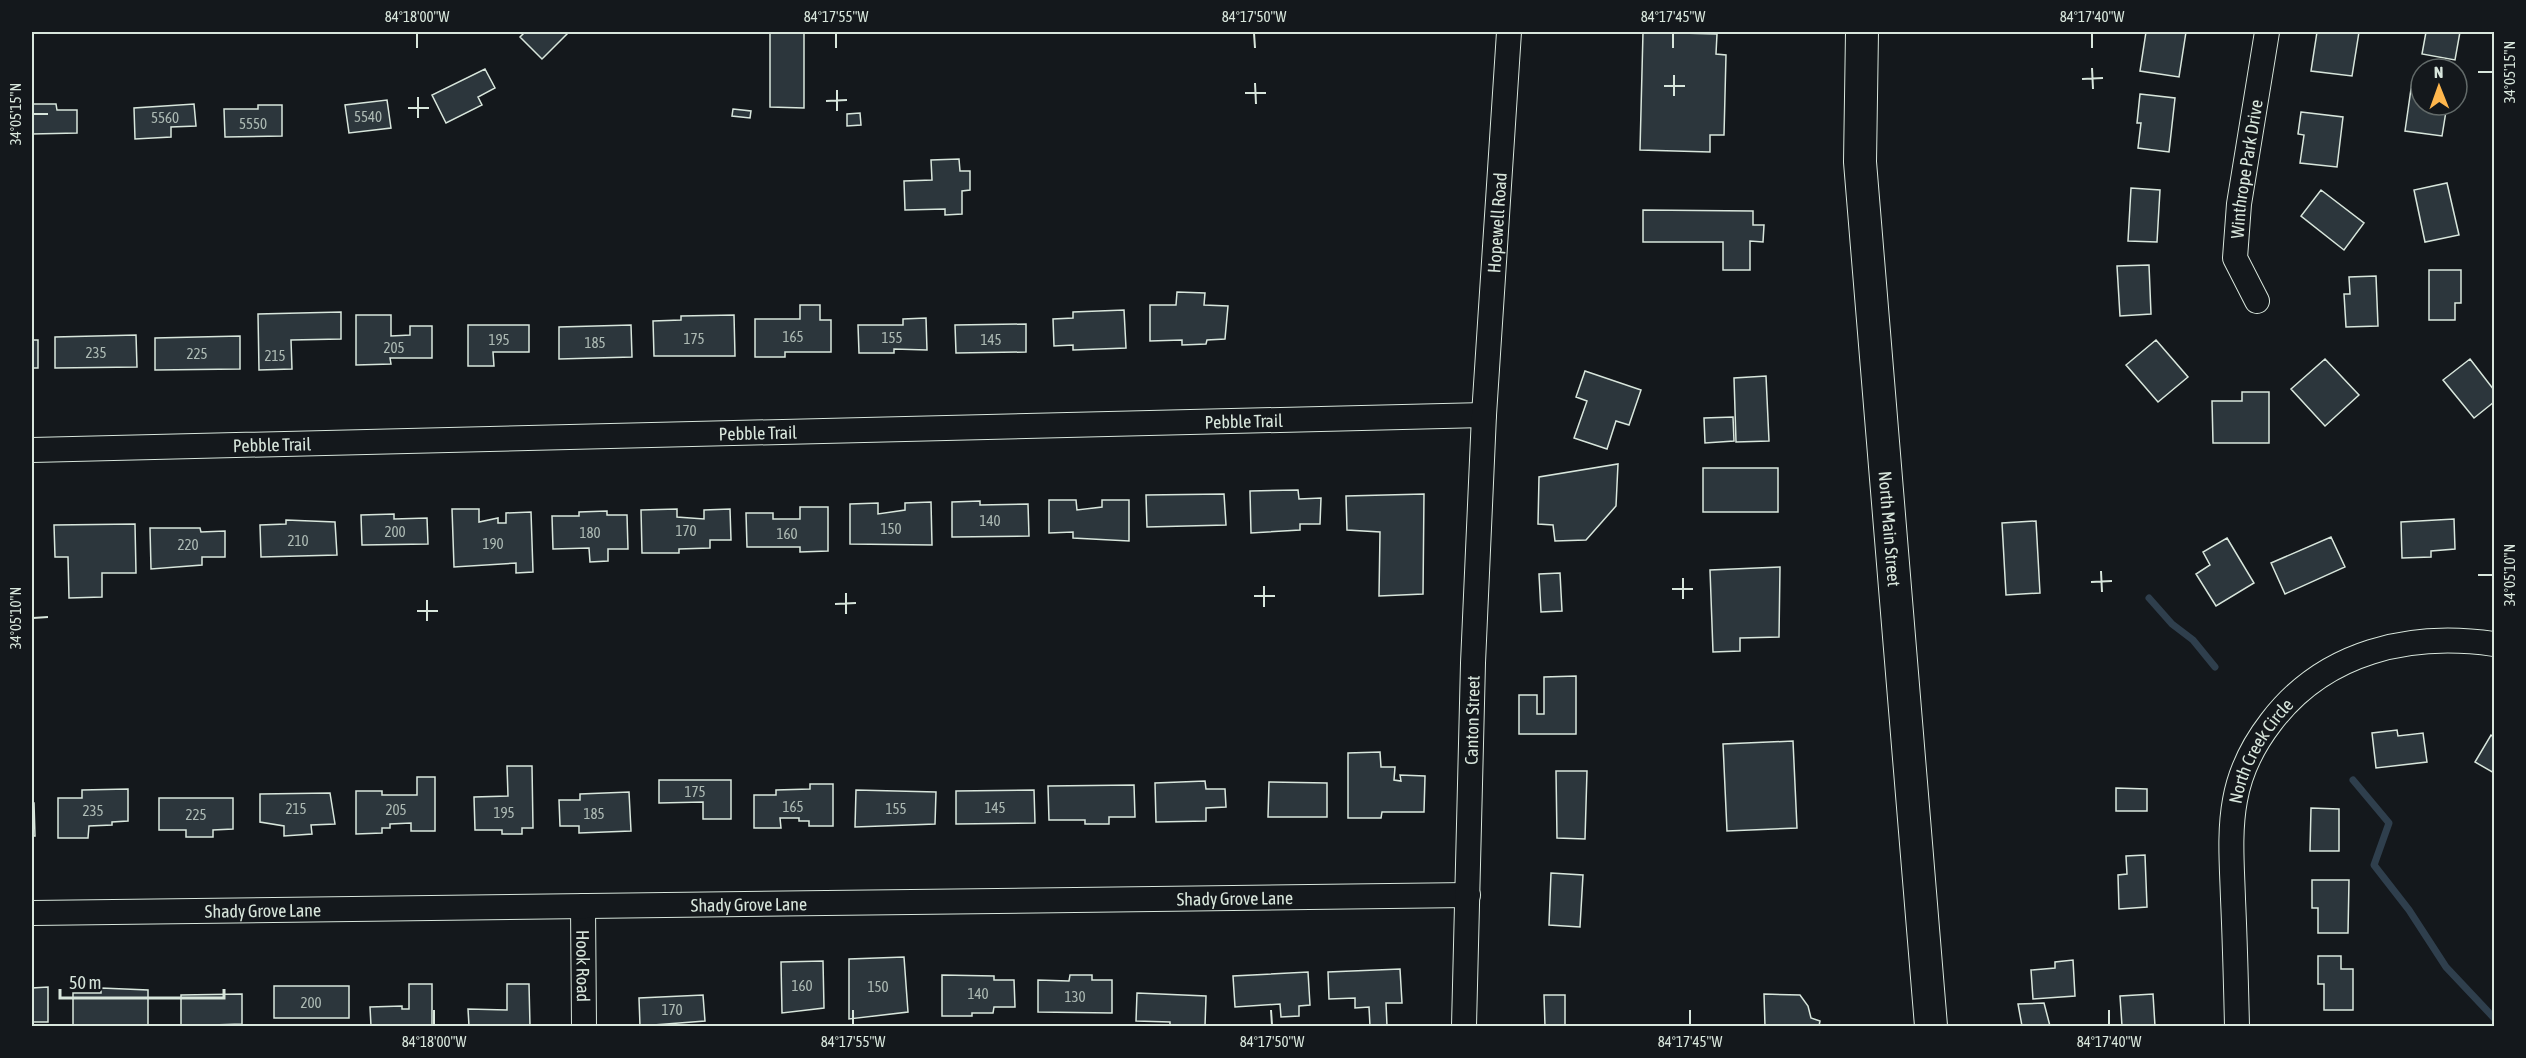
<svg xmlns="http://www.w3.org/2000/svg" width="2526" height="1058" viewBox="0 0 2526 1058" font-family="'Asap Condensed',sans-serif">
<rect width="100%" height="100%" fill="#14181c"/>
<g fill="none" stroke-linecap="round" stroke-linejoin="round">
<path stroke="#2f3f4d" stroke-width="7" d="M2149 598 2172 624 2193 640 2215 667
M2353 780 2389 823 2374 865 2409 910 2446 967 2494 1018"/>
</g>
<path fill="#2c363c" stroke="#d8e6dc" stroke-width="1.5" d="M525 32H569L542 59 520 37Z
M770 32H804V108L770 107Z
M1643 32 1717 34 1716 54 1726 55 1724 135H1710V152L1640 150Z
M2146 32H2186L2179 77 2140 71Z
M2317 32H2359L2352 76 2311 71Z
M2426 32H2460L2455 60 2422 54Z
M485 69 495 88 478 97 482 105 446 123 432 95Z
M2412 82 2421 84V105H2447L2442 136 2405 131Z
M2140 94 2175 98 2169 152 2138 148 2141 123H2137Z
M387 100 391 128 349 133 345 105Z
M32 104H56L57 110H77V133L32 134Z
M194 104 196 126 171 127V137L135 139 134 108Z
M258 105H282V136L225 137 224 109H258Z
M733 109 751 111 750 118 732 116Z
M2301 112 2343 117 2337 167 2300 163 2304 135 2298 134Z
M860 113 861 125 847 126V114Z
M959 159 960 171H970V190L962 191V214L945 215V209L905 210 904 181 932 180 931 160Z
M2447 183 2459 235 2425 242 2414 190Z
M2131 188 2160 190 2157 242 2128 241Z
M2321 190 2364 223 2344 250 2301 216Z
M1643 210 1753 211V225H1764L1763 242 1750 241V270H1723V242H1643Z
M2149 265 2151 314 2120 316 2117 266Z
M2429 270H2461V303H2455V320H2429Z
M2376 276 2378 326 2346 327 2344 294H2350L2349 277Z
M1177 292 1205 293 1204 305 1228 306 1225 339 1207 340 1206 344 1182 345V340L1150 341V305H1176Z
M800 305H820V320H831V352H785V357H755V319H800Z
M1124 310 1126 348 1073 350V345L1054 346 1053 319 1073 318V312Z
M341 312V339L291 340 292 369 259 370 258 314Z
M356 315H391V336L410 335V326H432V358H390L391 364 356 365Z
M734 315 735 356H654L653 321 681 320V316Z
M926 318 927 350 894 349V353H859L858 325H903V319Z
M1026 324V352L956 353 955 325Z
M468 325H529V352H493L494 366H468Z
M631 325 632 357 559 359V327Z
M136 335 137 367 55 368V337Z
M240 336V369L155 370V338Z
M32 340H38V368H32Z
M2156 340 2188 377 2158 402 2126 365Z
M2325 359 2359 395 2325 426 2291 389Z
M2470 359 2494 390V402L2474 418 2443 380Z
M1585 371 1641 390 1629 425 1616 421 1607 449 1574 438 1587 401 1576 397Z
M1766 376 1769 441 1736 442 1734 378Z
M2242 392H2269V443H2213L2212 401H2242Z
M1733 417 1734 441 1705 443 1704 418Z
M1618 464 1616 506 1586 540 1555 541 1553 525 1538 524 1539 477Z
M1703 468H1778V512H1703Z
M1298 490 1299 499 1321 498 1320 524H1300V530L1251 533 1250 491Z
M1224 494 1226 525 1147 527 1146 495Z
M1424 494 1423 594 1379 596 1380 532 1347 530 1346 496Z
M1049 500H1076L1077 510 1102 507V500H1129V541L1073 538V532L1049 533Z
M980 501V505L1028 504 1029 536 952 537V502Z
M931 502 932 545 850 544V504L878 503V514L905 510V503Z
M800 507H828V551L800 552V547H747L746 513H773V519H800Z
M452 509H479V522L498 518V523H506V513L531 512 533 572 516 573V563L454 567Z
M677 509V517L704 519V510L730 509 731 540H710V548L679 549V553H642L641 510Z
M607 511V515H627L628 549H608V561L590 562 589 548 553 549 552 516H579V512Z
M394 514V519L427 518 428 544 362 545 361 515Z
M2454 519 2455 549 2431 551V557L2402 558 2401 522Z
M286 520 335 522 337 555 261 557 260 525 286 524Z
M2036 521 2040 593 2006 595 2002 523Z
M135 524 136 573H102V597L69 598 68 557H55L54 525Z
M150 528H200L201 532 225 531V557H202V565L151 569Z
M2331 537 2345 567 2285 594 2271 563Z
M2227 538 2254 583 2216 606 2196 574 2210 565 2203 552Z
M1780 567 1779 637 1740 638V651L1713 652 1710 570Z
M1560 573 1562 611 1541 612 1539 574Z
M1576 676V734H1519V695H1537V714H1544V677Z
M2397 730 2398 736 2423 733 2427 762 2376 768 2372 733Z
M2491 735 2494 737V773L2475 762Z
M1793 741 1797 828 1727 831 1723 744Z
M1380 752 1381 767H1395L1394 780 1401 781 1400 775 1425 776 1424 812H1382L1381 818H1348V753Z
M507 766H532L533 828H522V834H502V830H475L474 797 508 796Z
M1556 771H1587L1585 839 1557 838Z
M417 777H435V831H411V823L390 824V828H382V833L356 834V791H382V795H417Z
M659 780H731V819H703V802L659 803Z
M1205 781 1206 789H1225L1226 807 1206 808V821L1156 822 1155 783Z
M1269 782 1327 783V817H1268Z
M810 784H833V826H809V821H799V818H780L781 828H754V795H776V790L810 789Z
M1134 785 1135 817H1109V824H1085V820H1049L1048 786Z
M2116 788 2147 789V811H2116Z
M128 789V821L112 822V825L89 826 88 838H58V798H82V790Z
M856 790 936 792 935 824 855 827Z
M1034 790 1035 823 956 824V791Z
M629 792 631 831 579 833V826H560L559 800H580V794Z
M330 793 335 824 311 825 312 834 284 836V826L260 822V794Z
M159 798H233V829L213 830V837H186V830H159Z
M32 803H34L35 836H32Z
M2311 808 2339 809V851H2310Z
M2145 855 2147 907 2119 909 2118 875 2127 874 2126 856Z
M1551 873 1583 875 1580 927 1549 925Z
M2312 880H2349L2348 933H2318V908H2312Z
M2318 956H2341V969H2353V1010H2324V984H2318Z
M904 957 908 1012 849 1019V959Z
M2073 960 2075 996 2033 999 2031 970 2055 968V962Z
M823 961 824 1008 782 1013 781 962Z
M1400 969 1402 1003H1386L1387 1026H1370L1369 1007 1355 1008V998L1329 999 1328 972Z
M1308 972 1310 1005 1299 1006V1016L1281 1017 1280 1004 1235 1007 1233 976Z
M942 975 994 976V980H1014L1015 1007H994L993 1013H972V1016H942Z
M1070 975H1092V980H1112V1013L1038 1012V980L1069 981Z
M409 984H432V1026H371L370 1007 402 1006V1009H409Z
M507 984H529L530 1026H469L468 1009 507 1010Z
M274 986H349V1018H274Z
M48 987V1022H32V988Z
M101 988 148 990V1025H73V993H101Z
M1137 993 1206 996 1205 1026H1170V1022L1136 1021Z
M242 994V1024L181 1026V995Z
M1764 994 1800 995 1808 1006 1811 1018 1820 1021 1819 1026H1765Z
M2153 994 2155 1026H2122L2120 996Z
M703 995 705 1021 640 1026 639 998Z
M1544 995H1565V1026H1545Z
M2044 1003 2050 1026H2022L2018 1004Z"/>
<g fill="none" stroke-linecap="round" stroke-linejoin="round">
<g stroke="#d8e6dc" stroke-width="26">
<g id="minor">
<path id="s1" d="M2257 301 2235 258 2239 204 2267 32"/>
<path id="s2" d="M32 450 1484 415"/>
<path id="s3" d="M583 906 584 1026"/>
<path id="s4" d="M32 913 1468 895"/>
<path id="s5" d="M1464 1026 1473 663 1484 415 1509 32"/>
<path id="s6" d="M2237 1026C2236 984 2235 942 2233 899 2232 866 2229 832 2235 800 2240 772 2254 744 2271 722 2325 651 2410 632 2494 644"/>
</g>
</g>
<g stroke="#d8e6dc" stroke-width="34">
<g id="major">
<path id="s7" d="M1862 32 1860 162 1931 1026"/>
</g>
</g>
<use href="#minor" stroke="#14181c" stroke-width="24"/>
<use href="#major" stroke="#14181c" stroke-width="32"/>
</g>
<path fill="none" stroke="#d8e6dc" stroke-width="2" d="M417 33V48M836 33V48M1254 33 1255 48M1673 33V48M2092 33V48M2092 68 2093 89M2478 72H2493M1674 75V96M2082 79 2103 78M1255 83 1256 104M1664 86H1685M837 90V111M1245 93H1266M418 97V118M826 101 847 100M408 108H429M33 114H48M2101 571 2102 592M2478 575H2493M1683 578V599M2091 582 2112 581M1264 586V607M1672 589H1693M846 593V614M1254 596H1275M427 600V621M835 604 856 603M417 611H438M33 618 48 617M434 1010V1025M853 1010V1025M1271 1010 1272 1025M1690 1010V1025M2109 1010V1025"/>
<g text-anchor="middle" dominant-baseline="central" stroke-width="4.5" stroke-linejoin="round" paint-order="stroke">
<g font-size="15" fill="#adbab4">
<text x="368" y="116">5540</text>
<text x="165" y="117">5560</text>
<text x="253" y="123">5550</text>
<text x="793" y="336">165</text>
<text x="892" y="337">155</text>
<text x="694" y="338">175</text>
<text x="499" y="339">195</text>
<text x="991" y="339">145</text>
<text x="595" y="342">185</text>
<text x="394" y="347">205</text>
<text x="96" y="352">235</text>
<text x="197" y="353">225</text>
<text x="275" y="355">215</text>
<text x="990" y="520">140</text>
<text x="891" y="528">150</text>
<text x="686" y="530">170</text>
<text x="395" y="531">200</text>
<text x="590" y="532">180</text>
<text x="787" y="533">160</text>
<text x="298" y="540">210</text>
<text x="493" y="543">190</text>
<text x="188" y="544">220</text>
<text x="695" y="791">175</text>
<text x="793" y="806">165</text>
<text x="995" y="807">145</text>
<text x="296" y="808">215</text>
<text x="896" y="808">155</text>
<text x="396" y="809">205</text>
<text x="93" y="810">235</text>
<text x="504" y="812">195</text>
<text x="594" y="813">185</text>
<text x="196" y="814">225</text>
<text x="802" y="985">160</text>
<text x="878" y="986">150</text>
<text x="978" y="993">140</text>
<text x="1075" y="996">130</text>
<text x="311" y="1002">200</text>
<text x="672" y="1009">170</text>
</g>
<g font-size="18" fill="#d8e6dc" stroke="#14181c">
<text stroke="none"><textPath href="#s1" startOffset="138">Winthrope Park Drive</textPath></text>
<text stroke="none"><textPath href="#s5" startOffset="804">Hopewell Road</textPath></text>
<text stroke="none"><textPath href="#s2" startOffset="1212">Pebble Trail</textPath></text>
<text stroke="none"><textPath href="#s2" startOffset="726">Pebble Trail</textPath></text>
<text stroke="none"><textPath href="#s2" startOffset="240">Pebble Trail</textPath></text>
<text stroke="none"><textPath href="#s7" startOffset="498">North Main Street</textPath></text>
<text stroke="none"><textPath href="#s5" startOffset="306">Canton Street</textPath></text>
<text stroke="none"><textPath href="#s6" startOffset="282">North Creek Circle</textPath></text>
<text stroke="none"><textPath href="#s4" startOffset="1203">Shady Grove Lane</textPath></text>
<text stroke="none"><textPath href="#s4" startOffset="717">Shady Grove Lane</textPath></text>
<text stroke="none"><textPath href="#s4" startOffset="231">Shady Grove Lane</textPath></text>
<text stroke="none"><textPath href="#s3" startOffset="60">Hook Road</textPath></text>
</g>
</g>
<rect width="2526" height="1058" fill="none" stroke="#14181c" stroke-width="66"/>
<g transform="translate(2439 87) rotate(359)"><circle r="28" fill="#14181c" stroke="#626a69" stroke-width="1.5"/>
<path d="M0-4.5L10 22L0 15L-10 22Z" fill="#ffb74d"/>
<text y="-9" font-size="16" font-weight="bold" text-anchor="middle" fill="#d8e6dc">N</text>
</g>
<path d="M60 989v9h164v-9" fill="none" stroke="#d8e6dc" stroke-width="3"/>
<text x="69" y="989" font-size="18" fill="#d8e6dc" stroke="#14181c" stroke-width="4.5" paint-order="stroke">50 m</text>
<rect x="33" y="33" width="2460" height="992" fill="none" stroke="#d8e6dc" stroke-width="2"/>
<g font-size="15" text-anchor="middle" fill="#d8e6dc">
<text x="417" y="22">84°18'00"W</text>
<text x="836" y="22">84°17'55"W</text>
<text x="1254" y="22">84°17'50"W</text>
<text x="1673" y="22">84°17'45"W</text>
<text x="2092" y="22">84°17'40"W</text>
<text transform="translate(2510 72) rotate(-90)" y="5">34°05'15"N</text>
<text transform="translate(16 114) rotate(-90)" y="5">34°05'15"N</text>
<text transform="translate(2510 575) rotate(-90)" y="5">34°05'10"N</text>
<text transform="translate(16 618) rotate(-90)" y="5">34°05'10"N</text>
<text x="434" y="1047">84°18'00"W</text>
<text x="853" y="1047">84°17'55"W</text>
<text x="1272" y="1047">84°17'50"W</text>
<text x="1690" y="1047">84°17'45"W</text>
<text x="2109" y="1047">84°17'40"W</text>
</g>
</svg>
